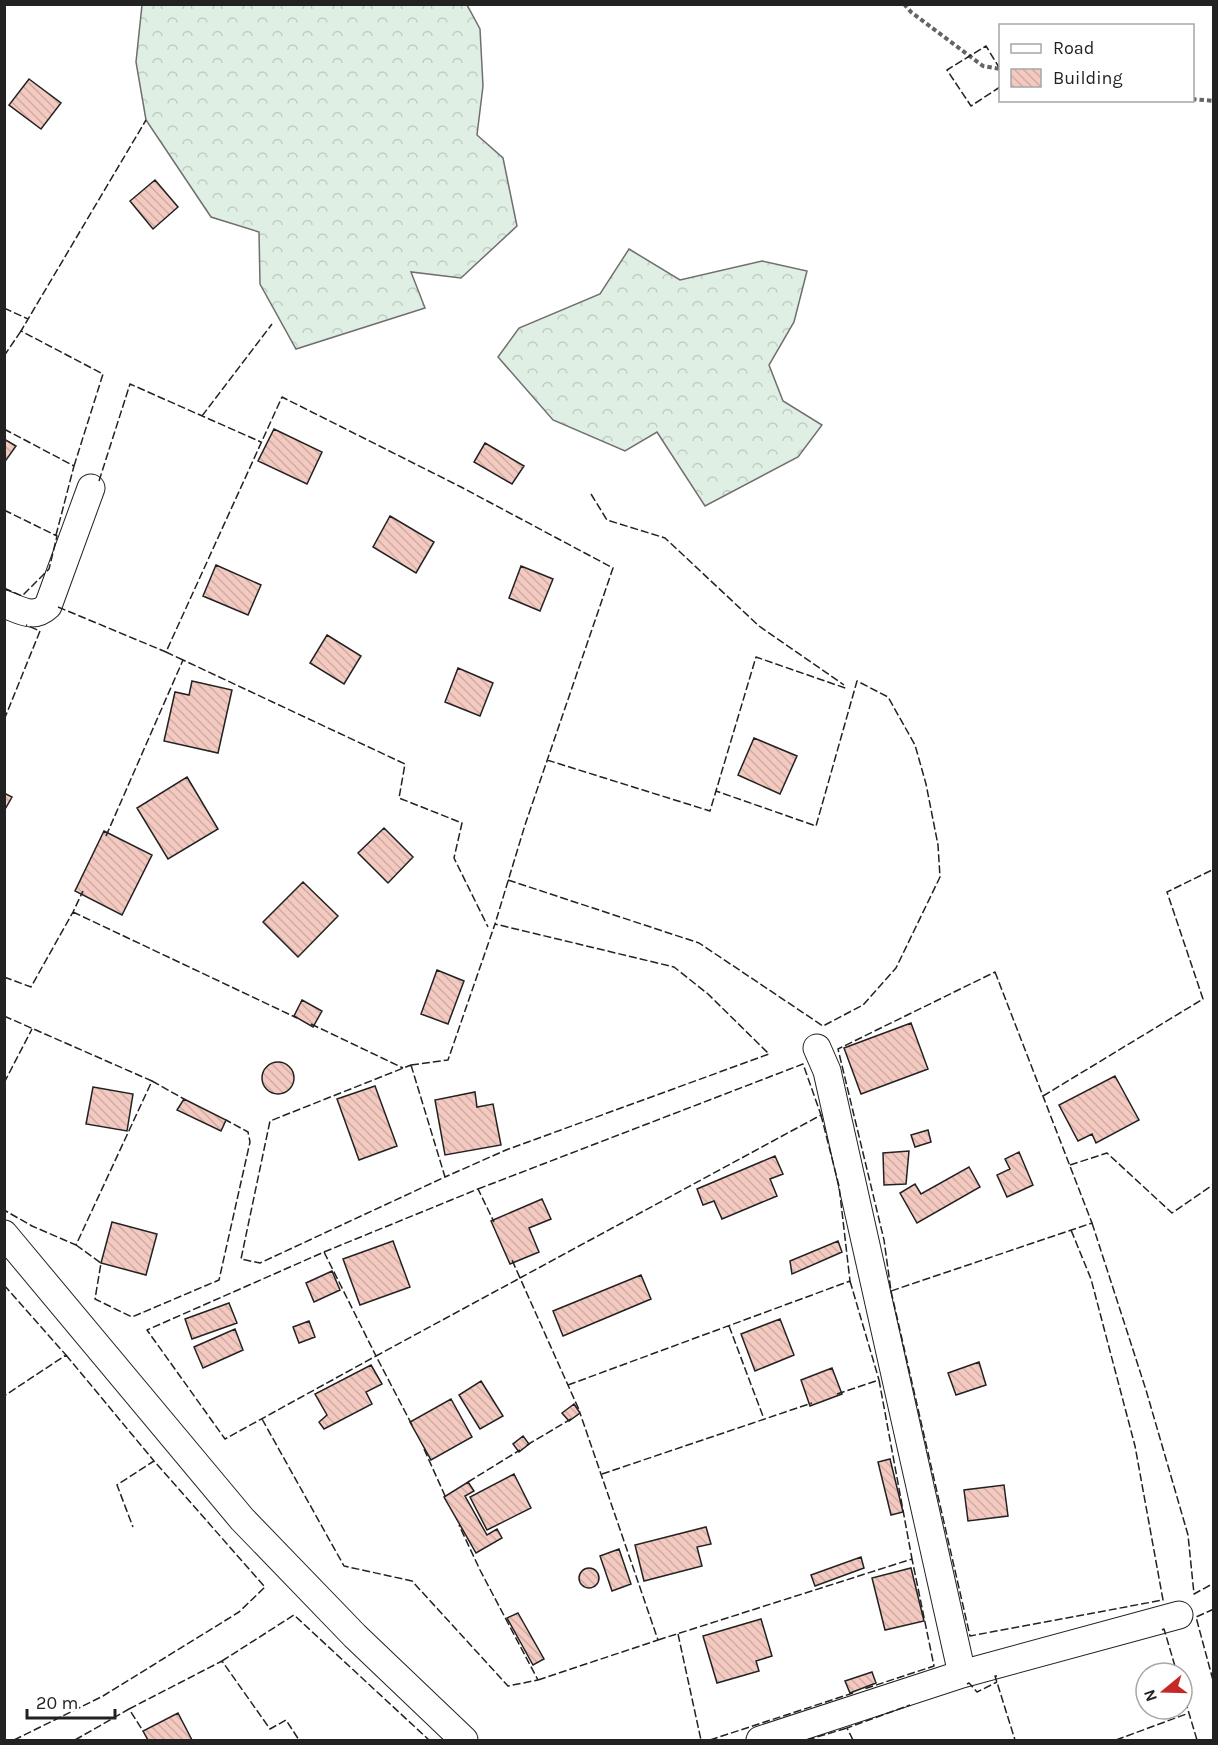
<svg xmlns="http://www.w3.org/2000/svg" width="1218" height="1745" viewBox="0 0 1218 1745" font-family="Karla,sans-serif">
<defs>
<pattern id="forest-crowns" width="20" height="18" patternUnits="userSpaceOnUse" patternTransform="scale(1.5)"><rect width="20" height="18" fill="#e0efe3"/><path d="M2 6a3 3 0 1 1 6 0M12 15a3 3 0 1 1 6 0" fill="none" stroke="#c0cdc2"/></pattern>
<pattern id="building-back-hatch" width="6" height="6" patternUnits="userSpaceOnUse" patternTransform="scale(1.5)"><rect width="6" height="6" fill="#f3c9c0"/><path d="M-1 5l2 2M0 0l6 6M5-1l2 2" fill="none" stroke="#d0aca5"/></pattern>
</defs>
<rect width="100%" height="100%" fill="#fff"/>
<path fill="url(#forest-crowns)" stroke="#6f6f6f" stroke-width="1.5" d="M142 5H467L480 29 483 86 477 135 503 158 517 226 461 278 411 272 425 308 296 349 260 284 259 232 211 217 146 120 136 62Z
M629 249 680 280 762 261 807 271 794 322 769 365 783 401 822 425 798 457 705 506 657 432 625 451 553 420 498 357 519 328 600 294Z"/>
<path fill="url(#building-back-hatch)" stroke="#222" stroke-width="1.5" d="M29 79 61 103 41 129 9 105Z
M155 180 178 207 153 229 130 201Z
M274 429 322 452 307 484 258 461Z
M4 439 16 446 4 463Z
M485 443 524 466 512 484 474 462Z
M390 516 434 542 416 573 373 547Z
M216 565 261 585 248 615 203 596Z
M521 566 553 579 540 611 509 598Z
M327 635 361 656 344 684 310 663Z
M458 668 493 683 480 716 445 702Z
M192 681 232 690 218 753 164 741 175 692 189 695Z
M754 738 797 756 780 794 738 775Z
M187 777 218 829 168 859 137 808Z
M4 793 12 797 4 811Z
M384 828 413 857 388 883 358 853Z
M104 831 152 855 122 915 75 891Z
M303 882 338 916 298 957 263 922Z
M437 970 464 981 448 1024 421 1014Z
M302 1000 322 1011 313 1027 294 1016Z
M911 1023 928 1069 861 1094 844 1048Z
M262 1078a16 16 0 1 1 32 0a16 16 0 1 1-32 0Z
M1115 1076 1139 1120 1096 1143 1092 1134 1078 1141 1059 1105Z
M375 1086 397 1146 359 1160 337 1099Z
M93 1087 133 1094 127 1131 86 1124Z
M475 1092 477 1107 493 1104 501 1145 445 1155 435 1100Z
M184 1099 226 1120 221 1131 177 1110Z
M928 1130 931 1142 915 1147 911 1135Z
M909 1151 906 1184 884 1185 883 1153Z
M1019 1152 1033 1185 1007 1197 997 1175 1010 1169 1005 1159Z
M775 1156 783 1174 770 1179 777 1196 722 1219 714 1201 703 1205 697 1189Z
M969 1167 980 1187 917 1223 900 1193 915 1184 921 1194Z
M542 1199 551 1219 529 1228 539 1252 510 1264 491 1221Z
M112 1222 157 1234 146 1275 101 1263Z
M393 1241 410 1287 360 1305 343 1259Z
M838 1241 842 1252 792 1274 790 1261Z
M332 1271 340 1290 314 1302 306 1283Z
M641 1275 651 1299 563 1336 553 1311Z
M229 1303 237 1323 192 1339 185 1319Z
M780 1319 794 1355 755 1371 741 1334Z
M309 1321 315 1337 299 1343 293 1327Z
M235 1329 243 1350 203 1368 194 1347Z
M979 1362 986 1385 956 1395 948 1373Z
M371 1365 382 1384 366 1392 372 1404 324 1429 319 1422 327 1415 315 1394Z
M832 1368 842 1394 810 1406 801 1380Z
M481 1381 503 1416 480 1429 459 1395Z
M451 1399 472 1437 431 1460 410 1422Z
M574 1404 580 1413 569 1421 562 1413Z
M523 1436 529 1444 519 1452 513 1444Z
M890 1459 903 1512 891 1515 878 1462Z
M514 1474 531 1508 487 1530 470 1497Z
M468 1482 474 1491 465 1496 487 1535 497 1529 502 1538 476 1553 444 1497Z
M1004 1485 1008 1516 968 1521 964 1490Z
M706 1527 711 1544 697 1547 702 1566 644 1581 635 1545Z
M619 1549 631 1584 612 1591 600 1556Z
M861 1557 864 1568 815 1586 811 1575Z
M911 1568 924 1621 885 1630 872 1578Z
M579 1578a10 10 0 1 1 20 0a10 10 0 1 1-20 0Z
M518 1613 544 1659 533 1665 507 1618Z
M761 1619 772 1656 756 1661 759 1671 717 1683 703 1636Z
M872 1672 876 1683 850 1693 845 1681Z
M178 1713 192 1740H148L143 1731Z"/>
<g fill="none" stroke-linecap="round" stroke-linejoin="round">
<g stroke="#222" stroke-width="29">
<path id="street" d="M4 604C21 610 33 620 48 606L91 488
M817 1048 827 1071 962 1674
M4 1234 242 1519 355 1636 464 1740
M760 1740 962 1674 1179 1615"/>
</g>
<path stroke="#646464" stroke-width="4" stroke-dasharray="4.5 3" stroke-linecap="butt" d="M904 4 911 12 983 66 1000 69
M1192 99 1214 101"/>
<use href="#street" stroke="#fff" stroke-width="27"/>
<path stroke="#222" stroke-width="1.5" stroke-dasharray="8 3" stroke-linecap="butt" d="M1000 69 986 46 947 70 971 106 1000 87
M4 308 28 319
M4 356 21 331
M202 416 272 324
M4 429 74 466 56 535
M74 466 103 374 21 331 146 120
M99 481 130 384 261 442
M591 494 607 520 665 538 759 626 844 685
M4 510 57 536 49 569 22 596 4 588
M58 607 166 652
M183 660 166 652 282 397 461 487 613 568 525 825 495 924
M4 720 40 631 26 625
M547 760 710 811 756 657 848 689
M106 836 183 660 405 764 399 798 462 823 454 858 488 927
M508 880 699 943 823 1026 863 1005 896 968 940 877 938 845 926 784 915 745 888 697 857 681 816 826 716 791
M73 912 297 1018
M995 972 1092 1223 891 1291 884 1240 838 1049Z
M4 977 31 987 73 912 83 891
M4 1016 152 1081 76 1245 32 1226 4 1210
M311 1024 403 1068
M411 1065 448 1060 495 924 674 967 708 994 769 1054 506 1150 445 1177
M411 1065 445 1177 260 1263 241 1259 270 1121Z
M152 1081 184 1099
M4 1083 32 1029
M1043 1096 1203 999 1167 892 1214 869
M1070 1165 1107 1153 1172 1213 1214 1184
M478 1189 803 1064 821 1115 520 1278 580 1412
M1092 1223 1146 1390 1188 1535 1194 1594 1214 1583
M76 1245 101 1263 95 1299 132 1317 219 1280 250 1142 248 1132 226 1120
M324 1252 478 1189 494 1222
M324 1252 376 1356 225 1439 147 1330Z
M850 1281 879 1380
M4 1285 66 1355 4 1396
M891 1291 970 1636 1163 1600 1135 1446 1091 1279 1071 1230
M729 1326 764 1419
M66 1355 154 1461
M568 1385 850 1281 839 1186 821 1115
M837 1394 879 1380 912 1559
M262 1419 344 1566 412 1581 508 1686 538 1680 480 1570 459 1525
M412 1425 376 1356 520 1278 512 1260
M527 1445 571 1419
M424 1449 446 1498
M602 1474 812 1403
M468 1482 520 1450
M1214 1609 1196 1617 1214 1684
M1162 1630 1164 1629 1177 1673
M678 1634 701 1740
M658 1640 912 1559 934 1666 864 1689
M222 1661 294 1615 429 1740
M997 1676H995L1015 1740
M538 1680 658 1640 580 1413
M967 1684 969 1683 977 1692 997 1682
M1182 1690 1197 1740
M129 1709 222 1661 270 1729 286 1720 299 1740
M14 1740 103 1696 239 1612 265 1587 154 1461 117 1485 133 1527
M75 1740 129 1709 143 1731
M710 1740 853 1693
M807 1740 847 1728
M853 1740 847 1728 910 1705
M1116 1740 1189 1713"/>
</g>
<rect width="1218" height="1745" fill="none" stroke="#222222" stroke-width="12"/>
<rect x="999" y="24" width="195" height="78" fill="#ffffff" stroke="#a7a7a7" stroke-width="1.5"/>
<rect x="1011" y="44" width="30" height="9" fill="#ffffff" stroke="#a7a7a7" stroke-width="1.5"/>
<text x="1053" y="54" font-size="18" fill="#222222">Road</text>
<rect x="1011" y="69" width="30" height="18" fill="url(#building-back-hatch)" stroke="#a7a7a7" stroke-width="1.5"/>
<text x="1053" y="84" font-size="18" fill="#222222">Building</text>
<g transform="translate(1164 1691) rotate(251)"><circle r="28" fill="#ffffff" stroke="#a7a7a7" stroke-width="1.5"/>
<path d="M0-4.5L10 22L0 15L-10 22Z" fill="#c62828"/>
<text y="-9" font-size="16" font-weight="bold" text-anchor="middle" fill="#222222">N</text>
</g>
<path d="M27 1709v9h88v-9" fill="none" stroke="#222222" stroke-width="3"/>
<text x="36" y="1709" font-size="18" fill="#222222" stroke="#ffffff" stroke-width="4.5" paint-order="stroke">20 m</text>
</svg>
